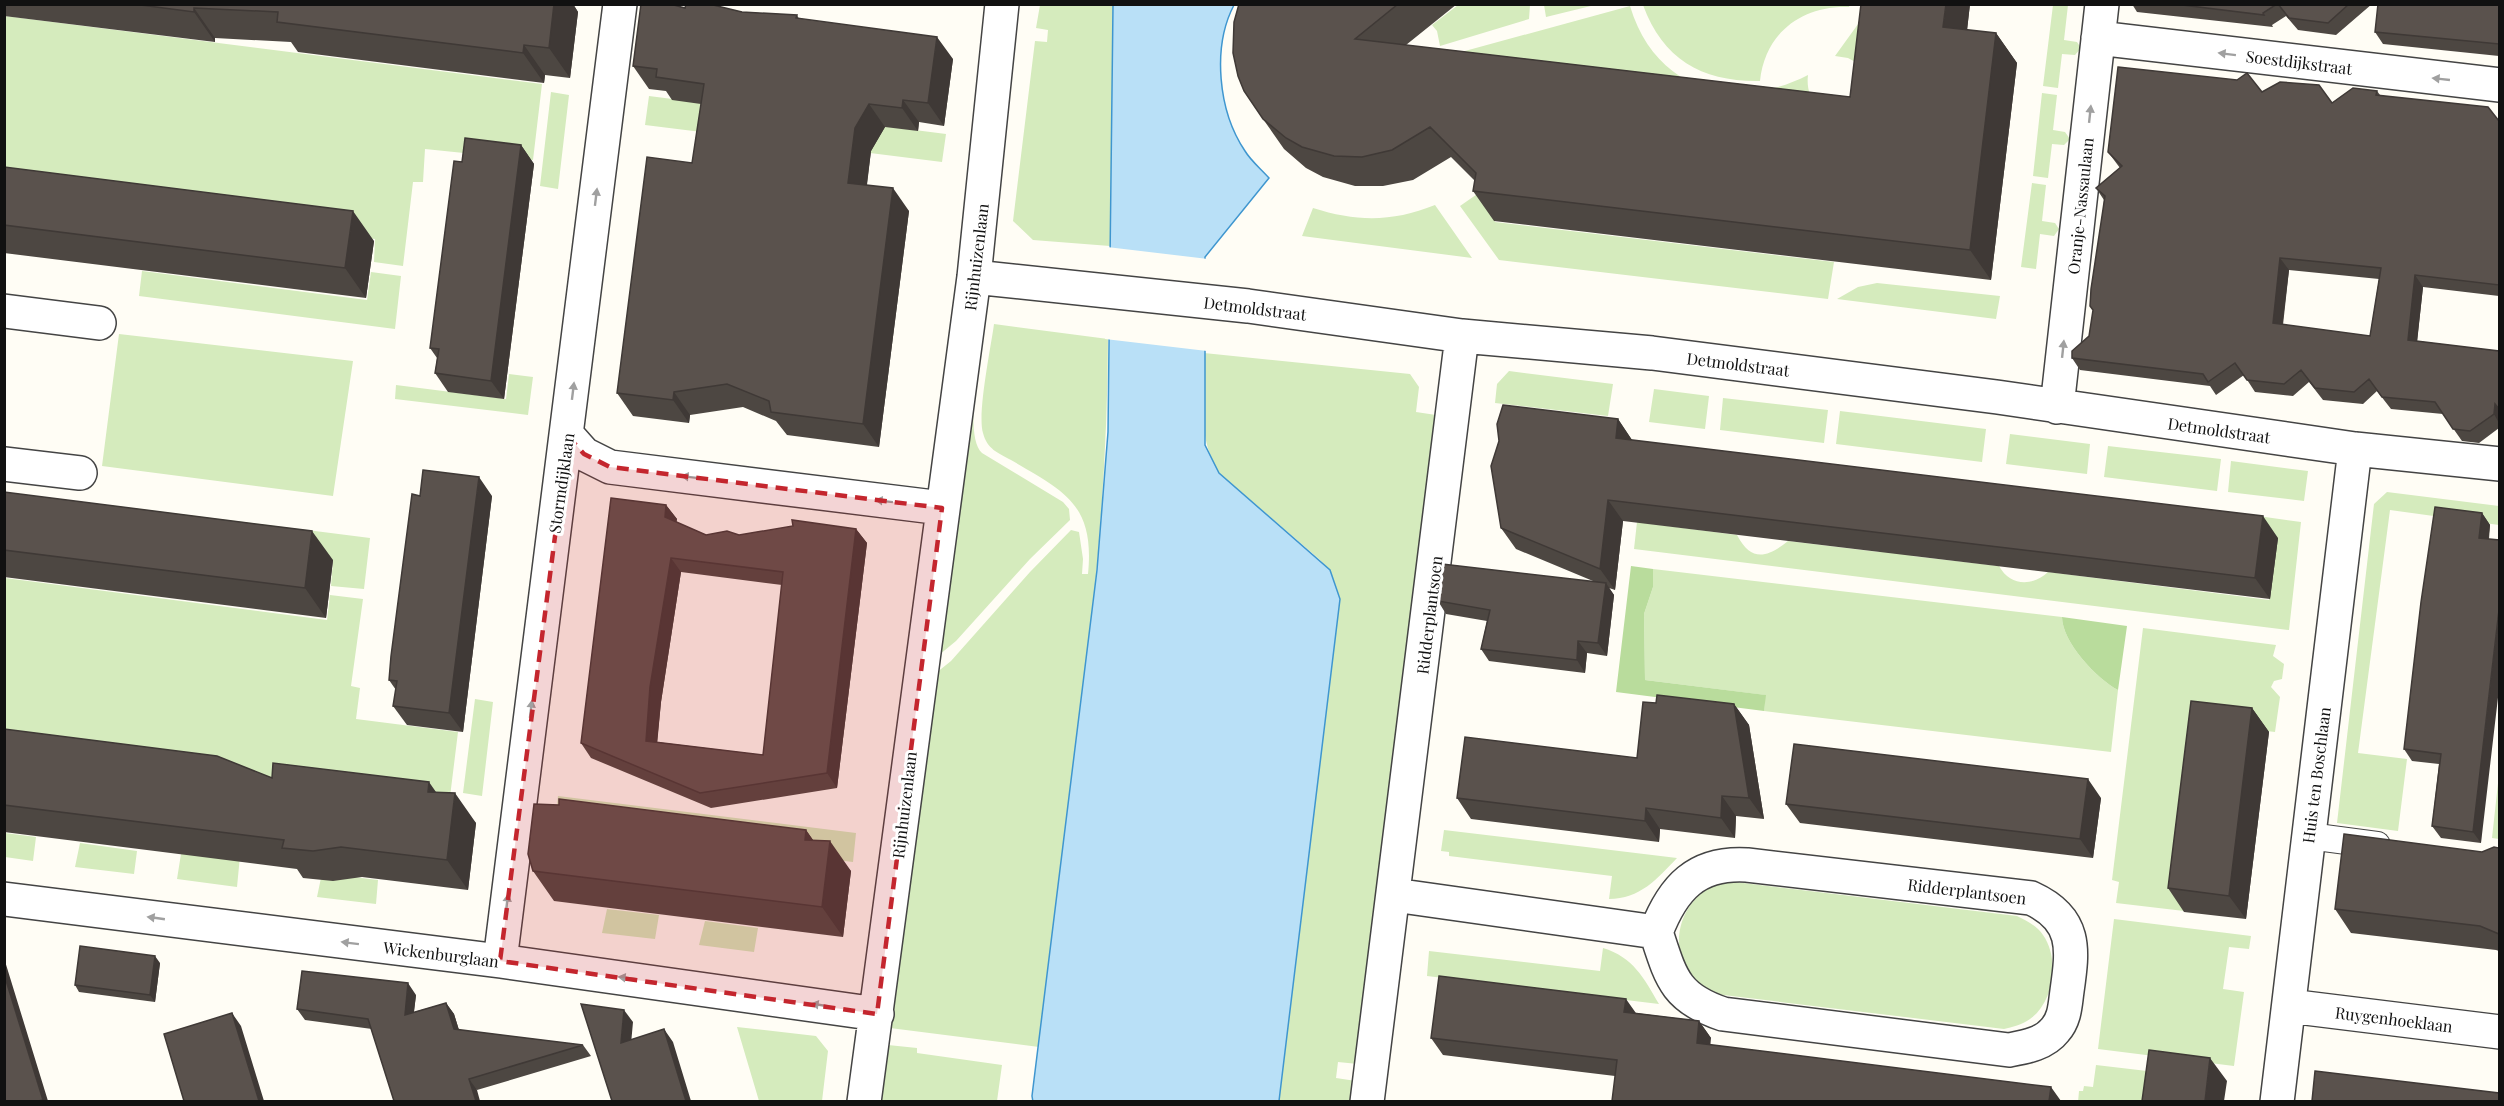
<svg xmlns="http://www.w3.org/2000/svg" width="2504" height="1106" viewBox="0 0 2504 1106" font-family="'Playfair Display',serif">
<rect width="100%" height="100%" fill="#fffdf5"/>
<path fill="#d5ebbd" d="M1040 5H1113L1110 246 1033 240 1013 221 1035 41 1047 42 1048 30 1036 28Z
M1458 5H1530L1529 19 1440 46 1437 31 1432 25Z
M1544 5V4L1595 5 1546 17Z
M1643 5V4L1850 5 1849 7C1802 5 1765 33 1760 81 1703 82 1663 60 1643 5Z
M2053 5H2068L2064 40 2077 42 2081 48 2075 55 2062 54 2058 88 2043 86Z
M1630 6C1655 90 1734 113 1808 75 1804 107 1834 126 1861 109L1871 120 1863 126 1446 76 1443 57Z
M5 16 542 84 533 160 425 149 423 182H413L403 266 374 262 375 239 5 193Z
M1861 20 1859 64 1848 58 1835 56Z
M551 92 569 95 558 189 540 186Z
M2042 93 2057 95 2053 130 2065 132 2070 139 2064 145 2052 144 2048 178 2033 176Z
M649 96 946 134 942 162 645 125Z
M2032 183 2046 185 2042 221 2055 223 2059 229 2054 236 2040 234 2036 269 2021 267Z
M1483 190 1495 222 1834 262 1828 299 1499 260 1460 206Z
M1435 205 1472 258 1302 236 1313 208C1357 222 1393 222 1435 205Z
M142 271 367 300 371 272 401 276 395 329 139 296Z
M1877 283 2000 296 1996 319 1837 299 1858 287Z
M980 324H984C981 351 963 436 982 453L1063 502 1069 509 1070 520 1030 559 956 641 939 655Z
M994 324 1108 339C1107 576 1068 812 1039 1047L890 1028 936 673 951 661 1030 572 1071 530 1079 532 1083 559 1082 574H1088C1095 504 1064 491 1011 460 998 453 987 449 983 433 977 414 991 347 994 324Z
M119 334 353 361 333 496 102 466Z
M1204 353 1410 374 1419 387 1416 412 1436 415 1358 1064 1338 1062 1336 1078 1356 1081 1353 1101H1279L1340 598 1330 570 1319 559 1219 473C1196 437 1204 394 1204 353Z
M1509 371 1613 384 1608 416 1495 403 1497 384Z
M509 374 533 377 528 415 395 399 396 385 506 399Z
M1654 389 1709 396 1705 429 1649 422Z
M1723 398 1828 410 1824 443 1720 430Z
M1840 411 1986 429 1982 462 1836 444Z
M2010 434 2090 444 2087 474 2006 464Z
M2108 446 2221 459 2217 491 2104 477Z
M2231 461 2308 471 2304 501 2228 492Z
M1887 491 1919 495 1912 556 1999 566C2010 586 2032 587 2048 572L2269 600 2277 538 2237 513 2301 522 2289 630 1634 549 1637 522 1737 535C1751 562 1767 558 1788 541L1879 552Z
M2387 492 2499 506V525L2390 510 2358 753 2407 759 2398 831 2337 823 2374 504Z
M109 505 370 538 364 589 331 586 333 560Z
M1653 569 2062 617C2062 642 2097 679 2118 690L2111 752 1764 711 1765 695 1645 680 1644 614 1653 587Z
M5 578 327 620 330 595 363 599 351 686 360 688 356 719 458 732 448 813 5 754Z
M2143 628 2276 645 2273 656 2284 664 2282 679 2274 681 2271 687 2280 697 2275 732 2208 724 2184 911 2116 903 2119 882 2112 880Z
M475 699 493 702 482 796 463 793Z
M2499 774 2500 839H2499L2492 838Z
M558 796 856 833 853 862 555 825Z
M1444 830 1677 858C1657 879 1640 899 1609 899L1612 876 1449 856V852L1441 851Z
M5 833 36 837 33 861 5 857Z
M80 843 137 851 134 874 75 867Z
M181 854 240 856 237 887 177 879Z
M322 873 378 880 376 904 317 897Z
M1727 881 2017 916C2027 921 2037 926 2043 935 2060 959 2054 1002 2030 1019 2022 1025 2012 1027 2004 1029L1715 994C1660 971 1671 894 1727 881Z
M607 909 659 915 655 939 602 933Z
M2114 919 2251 936 2249 949 2229 947 2223 989 2244 992 2234 1066 2098 1049Z
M705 921 758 928 754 952 699 945Z
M1603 948C1633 957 1644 978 1659 1004L1427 976 1429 951 1600 971Z
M737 1027 816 1036 828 1051 822 1101H759Z
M888 1045 917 1048V1053L1002 1065 997 1101H881Z
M2096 1065 2164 1073 2161 1101 2078 1102 2079 1091H2083L2084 1086 2093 1087Z"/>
<path fill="#b9dc9c" d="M1631 566 1653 569V587L1644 614 1645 680 1766 695 1764 711 1616 692Z
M2062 617 2127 626 2118 690C2097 679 2062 642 2062 617Z"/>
<path fill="#b9e0f7" stroke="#3f96cf" stroke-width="1.5" d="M1113 5H1234C1212 47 1218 111 1245 151 1251 161 1261 169 1269 178L1205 257V445L1219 473 1330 570 1340 599 1279 1101 1033 1102 1032 1096 1097 570 1108 432Z"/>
<path fill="#fffdf5" d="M1107 247 1208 259 1207 351 1105 339Z"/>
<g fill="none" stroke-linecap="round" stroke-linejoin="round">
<g stroke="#444" stroke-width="28">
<path id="service" d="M2309 836 2377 845"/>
</g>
<g stroke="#444" stroke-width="36">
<path id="minor" d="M2098 38 2500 85
M974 277 1248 306 1462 336 1652 353 1997 397 2355 449 2500 464
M4 311 99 323
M2057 407 2102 4
M568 436 584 454 610 467 942 508
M4 464 80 473
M1394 895 1656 932C1673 888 1696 862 1747 865L2031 898C2077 919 2073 949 2067 991 2065 1005 2065 1019 2055 1030 2044 1044 2025 1047 2009 1050L1723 1014C1675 998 1671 978 1656 932
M4 899 500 961 877 1014
M500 961 620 4
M2289 1006 2500 1032
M864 1102 974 277 1002 4
M1367 1102 1462 336
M2277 1102 2355 449"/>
</g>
<use href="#service" stroke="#fff" stroke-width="26"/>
<use href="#minor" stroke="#fff" stroke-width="33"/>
</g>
<path fill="#4d4742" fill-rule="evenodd" d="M4 4H573L578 12 570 78 545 75 544 83 298 52 291 42 215 38V42L4 16Z
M1239 4H1457L1406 45 1850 97 1970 4 1967 30 1996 33 2017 63 1991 280 1494 221 1473 191 1475 181 1451 157 1413 180 1383 186H1355L1323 177 1306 168 1284 149 1263 119Z
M2132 4H2372L2336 35 2298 30 2286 16 2272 25 2273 27 2137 12Z
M2499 4V56L2383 44 2375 32Z
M685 8 742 12 797 15 799 19 953 59 944 126 919 122 918 131 885 127 871 151 867 185 909 211 879 447 787 435 776 421 743 407 690 415 689 423 633 416 617 393 692 163 701 104 672 100 666 91 649 89 633 66Z
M2377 91 2380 95 2499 121V296L2423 287 2417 341 2499 351V428L2479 443 2462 441 2443 414 2391 409 2377 391 2363 404 2323 400 2309 382 2293 396 2255 392 2244 375 2216 395 2210 386 2080 370 2072 358 2089 336 2093 310 2104 200 2096 188 2120 168 2108 152 2262 92 2332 103ZM2289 270 2379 279 2370 336 2283 325Z
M521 145 534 164 504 399 448 392 435 373 437 358 430 348 462 162Z
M4 167 374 241 366 298 4 253Z
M1618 419 1632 440 2278 538 2270 599 1623 521 1615 590 1609 588 1614 595 1607 656 1587 653 1585 673 1489 661 1481 649 1487 621 1446 614 1438 601 1593 581 1516 549 1501 528Z
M4 492 333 560 326 618 4 577Z
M420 496H492L463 732 407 725 393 706 396 690 389 680Z
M666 505 677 519 676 522 706 535H739L856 529 867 543 837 788 711 808 591 758 581 743ZM681 572 782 585 763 755 657 742 661 702Z
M2482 513 2490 525 2489 539 2481 843 2441 838 2432 826 2439 764 2412 761 2404 749Z
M1656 703 1734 704 1749 725 1764 819 1736 816 1735 838 1660 829 1659 842 1471 819 1457 798 1637 758Z
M2252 708 2269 732 2246 919 2184 912 2168 888Z
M4 729 272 778 436 793 476 823 468 890 362 877 333 881 303 878 297 869 4 832Z
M2101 798 2093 858 1800 823 1786 804Z
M806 830 813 840 851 871 843 937 554 901 533 871Z
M2499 848V951L2496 950 2351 933 2335 909 2482 852Z
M160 963 155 1002 79 992 75 985Z
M416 995 414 1012 446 1003 454 1014 459 1030 583 1045 591 1056 477 1090 372 1029 305 1020 297 1009Z
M1636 1013 1699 1021 1711 1038 1615 1076 1443 1055 1431 1038Z"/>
<path fill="#3f3936" d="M554 4H573L578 12 570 78 549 48Z
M1946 4H1970L1964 57 1943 27Z
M194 8 215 38V42L194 12Z
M1996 33 2017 63 1991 280 1970 250Z
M937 37 953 59 944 126 928 103Z
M524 45 545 75 544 83 523 53Z
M903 100 919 122 918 131 902 108Z
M869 104 885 127 871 151 864 206 848 183 855 128Z
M521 145 534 164 504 399 491 381Z
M893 188 909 211 879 447 863 424Z
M353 211 374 241 366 298 345 268Z
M2280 258 2289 270 2281 336 2273 323Z
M2415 275 2423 287 2416 352 2408 340Z
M674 392 690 415 689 423 673 400Z
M2495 404 2499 410V423L2494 414Z
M1618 419 1632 440 1616 438Z
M479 477 492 496 463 732 449 713Z
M1608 500 1623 521 1615 590 1600 569Z
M666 505 677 519 675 532 665 517Z
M2482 513 2490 525 2487 550 2479 538Z
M2263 516 2278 538 2270 599 2255 578Z
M856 529 867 543 837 788 827 773Z
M312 531 333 560 326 618 305 588Z
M671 558 681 572 661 702 656 756 646 741 650 687Z
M1606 583 1614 595 1607 656 1598 643Z
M2499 610V689L2481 843 2473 832Z
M1578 641 1587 653 1585 673 1577 660Z
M1734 704 1749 725 1764 819 1749 798Z
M2252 708 2269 732 2246 919 2229 896Z
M2088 779 2101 798 2093 858 2080 839Z
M429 782 450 812 428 792Z
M455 793 476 823 468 890 447 860Z
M1722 796 1736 816 1735 838 1721 818Z
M1646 808 1660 829 1659 842 1645 821Z
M806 830 827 860 805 840Z
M830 841 851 871 843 937 822 907Z
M155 956 160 963 155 1002 150 995Z
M4 958 48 1101H44L43 1100 4 974Z
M408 983 416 995 412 1026 405 1015Z
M1626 999 1638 1016 1624 1012Z
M446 1003 454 1014 462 1040 454 1029Z
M624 1010 633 1022 630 1055 621 1043Z
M232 1013 241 1026 264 1101H259Z
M1699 1021 1711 1038 1709 1060 1697 1043Z
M664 1029 673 1042 691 1101H686Z
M2210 1058 2227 1081 2224 1101H2205Z
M469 1079 477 1090 480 1101H476Z
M2051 1087 2061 1101H2049Z"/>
<path fill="#5a524d" stroke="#3f3936" stroke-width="1.5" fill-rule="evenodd" d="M133 4H554L549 48 524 45 523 53 277 22 278 12 194 8V12Z
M641 4H670L685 8 686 4H709L742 12 797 15 796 18 937 37 928 103 903 100 902 108 869 104 855 128 848 183 893 188 863 424 771 412 769 401 727 384 674 392 673 400 617 393 647 157 692 163 704 84 656 77 657 69 633 66Z
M1239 4H1398L1355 39 1850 97 1861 4H1946L1943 27 1996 33 1970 250 1473 191 1476 173 1430 127 1392 150 1362 157 1334 156 1302 147 1286 138 1263 119 1244 91 1238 76 1233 53 1234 22Z
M2174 4H2277L2263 13 2264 15Z
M2278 4H2349L2328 23 2289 18Z
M2378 4H2499V44L2375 32Z
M2118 67 2237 80 2247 73 2262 92 2280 82 2319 85 2332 103 2353 88 2377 91 2376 95 2488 107 2499 121V285L2415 275 2408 340 2499 351V409L2495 404 2494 414 2470 431 2453 429 2435 402 2382 397 2369 379 2354 392 2315 388 2301 370 2284 384 2247 380 2235 363 2208 382 2203 374 2072 358V351L2089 336 2093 310 2090 306 2091 289 2105 196 2096 188 2122 166 2108 152ZM2280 258 2381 268 2370 336 2273 323Z
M465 138 521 145 491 381 435 373 439 349 430 348 454 161 462 162Z
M4 167 353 211 345 268 4 225Z
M1503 405 1618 419 1616 438 2263 516 2255 578 1608 500 1600 569 1501 528 1491 466 1499 441 1497 424Z
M423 470 479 477 449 713 393 706 397 681 389 680 391 656 412 494 420 496Z
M4 492 312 531 305 588 4 550Z
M611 498 666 505 665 517 706 535 727 531 739 535 793 526 792 520 856 529 827 773 700 793 581 743ZM671 558 783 572 763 755 646 741 650 687Z
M2435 507 2482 513 2479 538 2499 540V610L2473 832 2432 826 2441 754 2404 749 2421 602Z
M1442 564 1606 583 1598 643 1578 641 1577 660 1481 649 1490 610 1438 601Z
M1657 695 1734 704 1749 798 1722 796 1721 818 1646 808 1645 821 1457 798 1465 737 1637 758 1643 702 1656 703Z
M2191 701 2252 708 2229 896 2168 888Z
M4 729 217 756 272 778 273 763 429 782 428 792 455 793 447 860 341 847 313 851 282 848 284 840 4 805Z
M1794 744 2088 779 2080 839 1786 804Z
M559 799 806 830 805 840 830 841 822 907 533 871 528 854 534 804 559 805Z
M2344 834 2482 852 2494 847 2499 848V934L2480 926 2335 909Z
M80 946 155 956 150 995 75 985Z
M302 971 408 983 405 1015 446 1003 454 1029 583 1045 469 1079 476 1101H394L368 1019 297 1009Z
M4 974 43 1100 38 1101H4Z
M1439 976 1626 999 1624 1012 1699 1021 1697 1043 2051 1087 2049 1101H1612L1617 1060 1431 1038Z
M581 1004 624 1010 621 1043 664 1029 686 1101H612Z
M232 1013 259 1101H184L164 1034Z
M2149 1050 2210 1058 2205 1101H2142Z
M2315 1071 2499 1093V1101H2312Z"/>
<defs><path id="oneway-solid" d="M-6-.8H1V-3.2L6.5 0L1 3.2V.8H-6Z" transform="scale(1.5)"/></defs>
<g fill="#a0a0a0">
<use href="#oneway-solid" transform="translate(2227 54) rotate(-173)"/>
<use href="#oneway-solid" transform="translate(2441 79) rotate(-174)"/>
<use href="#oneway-solid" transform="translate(2090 114) rotate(-84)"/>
<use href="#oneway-solid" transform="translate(596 197) rotate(-83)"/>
<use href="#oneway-solid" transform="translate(2063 349) rotate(-84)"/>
<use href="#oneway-solid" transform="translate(573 391) rotate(-83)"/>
<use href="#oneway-solid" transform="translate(690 477) rotate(-173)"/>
<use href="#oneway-solid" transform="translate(884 501) rotate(-173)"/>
<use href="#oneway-solid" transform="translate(531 709) rotate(-83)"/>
<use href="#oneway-solid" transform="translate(507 903) rotate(-83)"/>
<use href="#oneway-solid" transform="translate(156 918) rotate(-172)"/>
<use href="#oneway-solid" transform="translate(350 943) rotate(-173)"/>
<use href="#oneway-solid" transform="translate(627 978) rotate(-172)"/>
<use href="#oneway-solid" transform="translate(820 1005) rotate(-171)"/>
</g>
<path fill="#c4262e" fill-opacity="0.2" stroke="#c4262e" stroke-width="4.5" stroke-dasharray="12 8" stroke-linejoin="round" d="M568 436 584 454 610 467 942 508 877 1014 500 961Z"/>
<g text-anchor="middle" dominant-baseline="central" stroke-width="6" stroke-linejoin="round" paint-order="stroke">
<g font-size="16" fill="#111" stroke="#fff">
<text transform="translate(2299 62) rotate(7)">Soestdijkstraat</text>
<text transform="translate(2080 206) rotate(-84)">Oranje-Nassaulaan</text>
<text transform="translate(976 257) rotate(-83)">Rijnhuizenlaan</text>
<text transform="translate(1255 308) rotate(7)">Detmoldstraat</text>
<text transform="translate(1738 364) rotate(7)">Detmoldstraat</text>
<text transform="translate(2219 430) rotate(8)">Detmoldstraat</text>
<text transform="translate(561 483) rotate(-82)">Stormdijklaan</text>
<text transform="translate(1429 615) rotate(-83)">Ridderplantsoen</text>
<text transform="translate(2316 775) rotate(-83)">Huis ten Boschlaan</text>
<text transform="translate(904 805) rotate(-83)">Rijnhuizenlaan</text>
<text transform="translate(1967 891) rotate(7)">Ridderplantsoen</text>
<text transform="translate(441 954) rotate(7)">Wickenburglaan</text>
<text transform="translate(2394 1019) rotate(7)">Ruygenhoeklaan</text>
</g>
</g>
<rect width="2504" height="1106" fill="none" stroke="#111111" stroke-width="12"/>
</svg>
